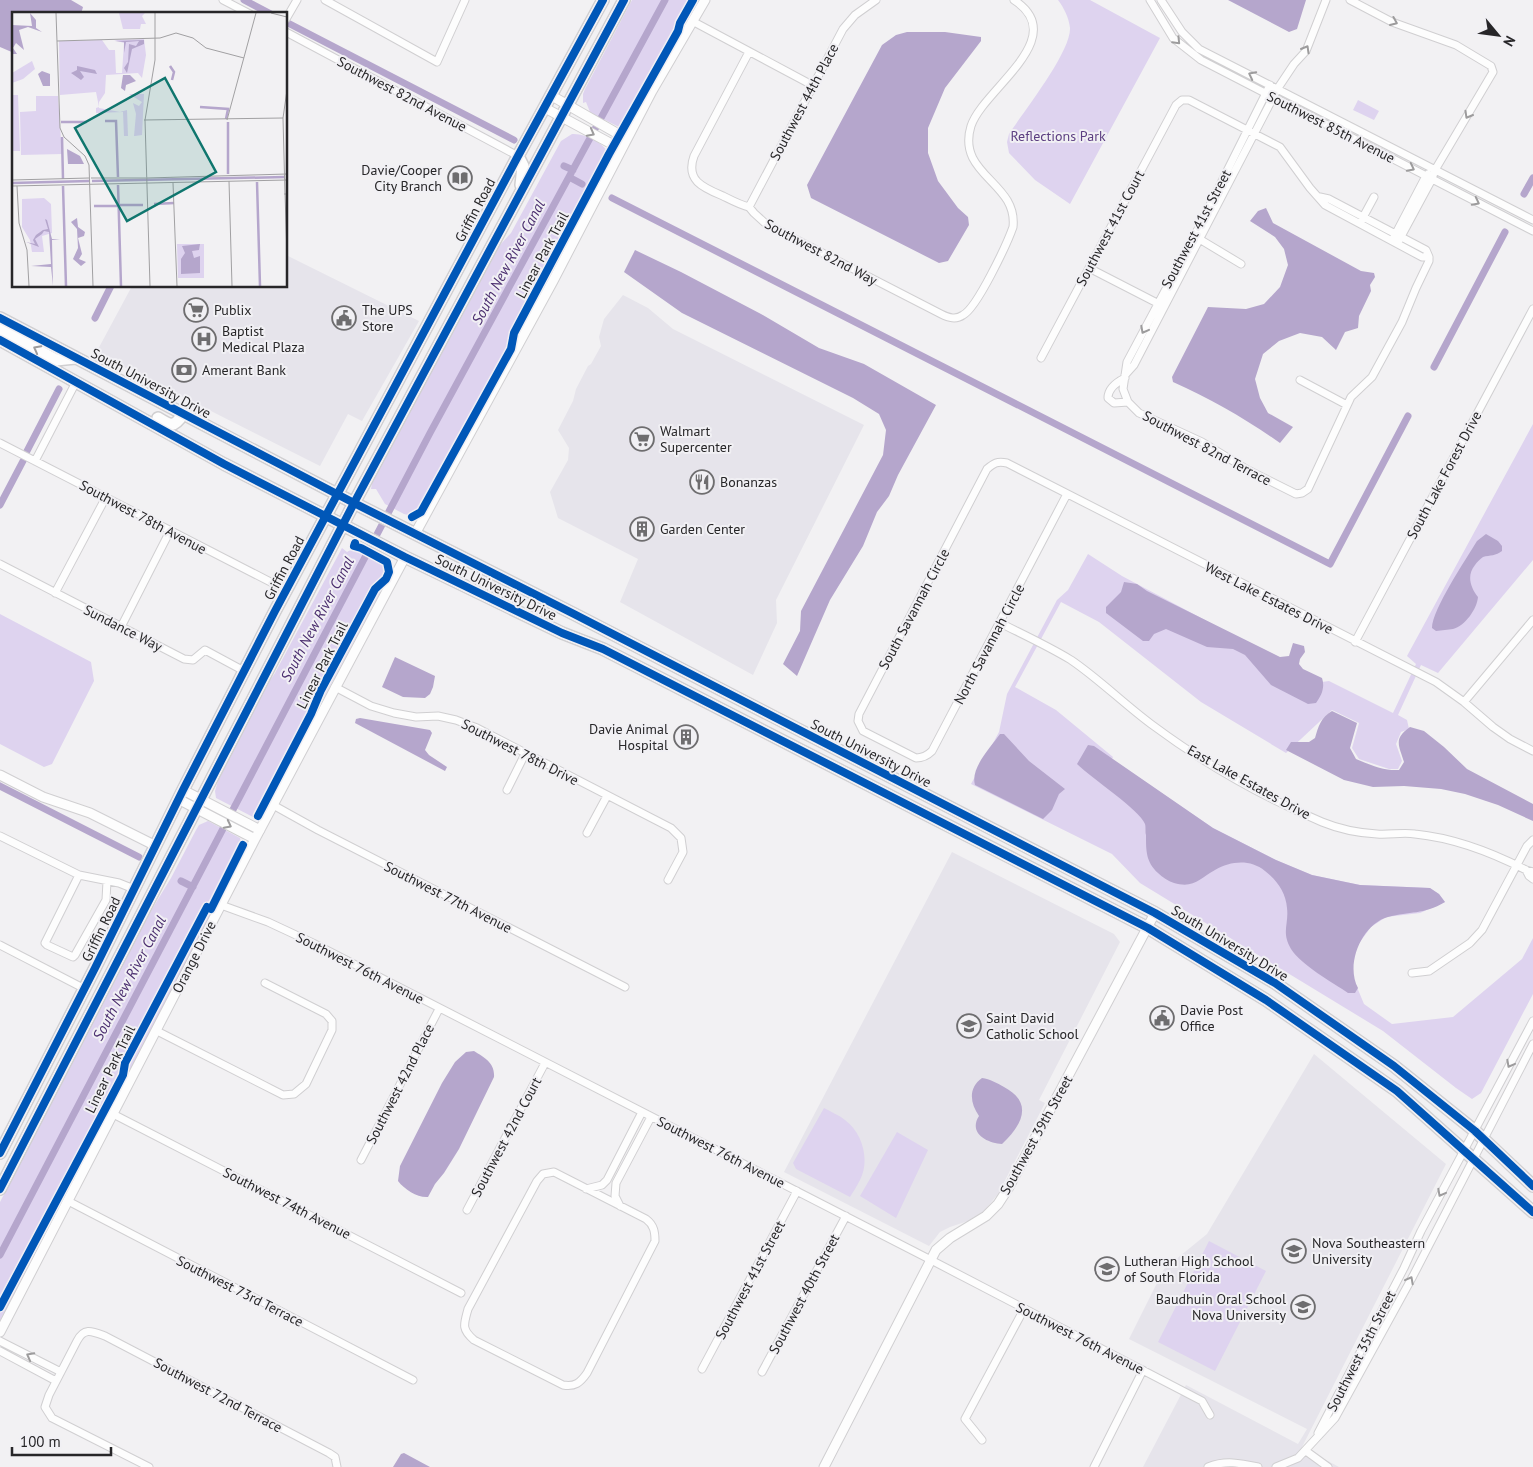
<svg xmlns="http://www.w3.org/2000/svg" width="1533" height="1467" viewBox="0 0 1533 1467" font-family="'PT Sans',sans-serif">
<rect width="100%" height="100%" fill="#f2f1f3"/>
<path fill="#e6e4eb" d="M286 255 419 321 362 421 348 414 320 466 96 353 132 286H286Z
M623 295 648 308 673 329 864 425 776 600 777 623 753 675 620 602 638 559 558 518 550 492 568 460 569 448 558 430 573 401 576 389 588 366 591 364 601 346 599 337 604 319Z
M952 852 1114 934 1120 942 1039 1100 1045 1103 998 1194 984 1211 968 1221 950 1227 940 1232 929 1246 784 1172Z
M1314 1054 1446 1164 1302 1447 1339 1467H1143L1186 1385 1298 1444 1307 1429 1129 1339 1164 1269 1207 1234Z"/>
<path fill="#ded3ef" d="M632 0H698L683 28 655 73 628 123 626 122 622 126 619 127 593 114 590 112 586 102 583 103V94L585 89Z
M1058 0H1090L1160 38 1070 204 1035 180 1009 153 1007 142 1009 134C1024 111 1071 52 1070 28 1069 18 1064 8 1058 0Z
M1358 100 1379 111 1374 120 1353 110Z
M572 134C586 133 610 145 611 161L516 343 424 507 417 514 413 516 404 514 385 504 376 489H371L372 483 500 245 511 233 561 141Z
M1533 424V560L1438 673 1421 665 1398 715 1407 720 1409 729 1401 732 1396 744 1402 761 1398 769H1389L1359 759 1352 748 1359 723 1332 710 1286 753 1201 702 1099 622 1061 602 1015 687 1056 710 1113 757 1112 759 1213 828 1276 860 1312 875 1360 885 1430 888 1439 894 1445 902 1420 913 1386 917 1371 927 1357 946 1352 966 1354 980 1364 1004 1392 1024 1453 1017 1522 959 1533 938V994L1481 1093 1472 1099 1456 1088 1383 1031 1140 883 1112 854 971 784 999 732 1007 694 1057 600 1068 590 1088 554 1122 576 1322 682 1329 681 1393 713 1416 664 1407 656Z
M342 548 347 552C359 544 381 555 387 567L385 577 386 581 262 813 255 818 216 798 215 791 218 781 266 686 275 673Z
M0 614 91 662 94 681 52 764 44 767 0 744Z
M208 821 240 838 243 849 170 997 64 1201 0 1321V1202L146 919 171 878 196 830 199 825Z
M824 1108C831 1112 839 1115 845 1120 863 1133 870 1161 860 1180 857 1186 853 1192 850 1197L796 1169 793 1163Z
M897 1132 928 1150 896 1218 860 1196Z
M1209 1241 1266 1271 1215 1371 1158 1342Z"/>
<path fill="#b5a6cc" d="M0 0H71L83 7 81 14H14V53L0 47Z
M1228 0H1306L1297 29 1289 32Z
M907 32H945L981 37V41L945 88 928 128V153L938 181 958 208 968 217 969 225 948 261 939 263 811 198 807 185 882 45 896 35Z
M1266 208 1273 223 1361 271 1374 273 1375 277 1370 285 1371 291 1359 316 1358 328 1345 332 1336 350 1322 337 1300 333 1279 341 1263 354 1255 379 1260 398 1268 413 1293 427 1280 443C1246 419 1211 399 1173 382L1172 377 1208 307 1246 309 1264 304 1280 287 1288 265 1284 249 1275 237 1250 221 1258 211Z
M635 250 681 272 761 314 819 348 864 364 936 405 898 475 889 496 877 512 863 546 830 600 797 676 783 664 800 631 801 611 883 455 886 430 879 414 853 398 682 313 624 272Z
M1486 534 1498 541 1502 546V551C1496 556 1490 555 1483 557 1480 559 1477 562 1475 565 1466 576 1471 588 1478 597 1477 609 1465 626 1453 629 1448 630 1442 630 1436 631L1432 628C1432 610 1466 559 1477 541Z
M1124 582 1137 584 1147 591 1280 657 1289 656 1293 643 1304 646 1305 652 1300 659 1299 664 1303 669 1322 678C1325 687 1322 695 1316 703L1308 704 1271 685 1245 655 1233 649 1207 647 1166 629 1154 634 1149 641H1143L1106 613V607L1121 592Z
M395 657 435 676 433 687 430 694 425 698 403 697 382 687Z
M1332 711 1357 723 1350 748 1356 759C1370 765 1384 771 1399 770L1404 762C1399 745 1393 739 1410 727L1424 731 1444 747 1467 769 1533 804V821L1498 805 1465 794 1441 789 1404 786 1373 787 1344 780 1286 750 1291 742H1309L1315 738C1318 727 1321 717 1332 711Z
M360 718 430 730 432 733 425 750 429 755 447 767 445 771 355 723 356 719Z
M1000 734H1004L1029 761 1065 789 1059 794 1052 810 1043 819 975 785C970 768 991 747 1000 734Z
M1088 745 1094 746 1213 828 1276 860 1312 875 1360 885 1430 888 1439 894 1445 902C1423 915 1410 911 1388 917 1362 924 1345 964 1358 988L1355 993H1348C1332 982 1301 965 1291 949 1281 932 1289 924 1287 908 1286 893 1277 880 1265 871 1250 859 1231 861 1215 870 1200 878 1194 889 1174 883 1168 881 1162 877 1158 873 1146 862 1146 851 1146 835 1145 832 1146 827 1145 824 1140 810 1091 778 1077 764Z
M474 1051C485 1058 495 1063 494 1077L459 1149 444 1173 435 1184 428 1197C418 1198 405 1190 398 1181L400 1166 442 1083 455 1062 466 1052Z
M982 1078C990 1079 997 1083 1004 1087 1034 1103 1022 1125 1002 1144 987 1143 968 1133 979 1116 970 1103 968 1088 982 1078Z
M404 1453 430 1467H393L401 1454Z"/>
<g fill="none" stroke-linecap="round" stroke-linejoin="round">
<path stroke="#b5a6cc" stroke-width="7" d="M244 0 271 14
M286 22 514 140
M564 166 573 170
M569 177 582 184
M1524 194 1533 178
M612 198 1330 564 1408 416
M95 318 111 286
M1434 367 1505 232
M27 451 59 389
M0 505 23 461
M0 786 139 857
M181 881 193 887
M0 1255 430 433 665 0"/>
<g stroke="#d0cfd1" stroke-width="9">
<path id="minor" d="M223 0 250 14
M325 0 437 62 465 0
M1150 0 1173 38 1201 60 1533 231
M1161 0 1182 32 1199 49 1533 220
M1350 0 1392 22 1456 45 1491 66 1493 72 1435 170 1432 179 1398 242
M286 19 297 0
M694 22 812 85
M286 32 518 156
M749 52 694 156C685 181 704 188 723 196 731 200 740 205 749 207L754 213 766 224 941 314C949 318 956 320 963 315 977 308 1007 244 1013 227 1018 182 956 175 971 126 983 89 1072 38 1014 0
M1270 85 1198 229 1127 362 1123 389 1128 402 1139 413 1202 442 1248 470 1296 494 1302 493 1308 489 1351 397 1372 377 1402 322 1416 288 1429 261V257
M1320 197 1329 199 1426 250 1429 257
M749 207 843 29 855 15 876 0
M1361 221 1374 197
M1196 237 1241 264
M1394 237 1426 176 1428 174
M1089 268 1161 305
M1041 358 1176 105 1182 100H1189L1280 147 1310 188 1325 205 1422 257H1429
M1125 375 1134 365 1278 88 1294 64 1306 51 1326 0
M1125 378C1117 382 1108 389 1108 398L1114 403 1128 402
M1300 380 1347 405
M0 443 286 590
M35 461 76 382
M1067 494 932 751C927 756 923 758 916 758L863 731 858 721 859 714 987 469C994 463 997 461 1007 463L1436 682 1464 702 1493 727 1510 739 1533 751
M0 564 184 659 193 660 205 650 244 671
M55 593 106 497
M1000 623C1024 635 1048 646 1071 660 1099 679 1124 704 1151 724 1202 762 1263 797 1322 822 1339 829 1359 833 1377 834 1390 835 1403 832 1415 834 1455 838 1491 852 1526 870L1533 872
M121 627 170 531
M1355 642 1533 309
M335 687 371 706 394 713 416 717 438 716 456 720 477 728 671 828 681 838 683 852 668 880
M1464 702 1533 620
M507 790 525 754
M273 805 318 830 625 987
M587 833 607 796
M0 836 79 875 119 883 134 889
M1526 870 1529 876 1533 879
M79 875 45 943 47 945 73 957 75 955 106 900 107 881
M221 905 268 922 313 943 931 1260 1202 1401 1210 1415
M0 945 85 989
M1412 973 1429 971 1470 943 1482 930 1527 846 1533 840
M157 1031 283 1095 294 1094 306 1084 332 1030V1021L326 1014 265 983
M113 1114 461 1293
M361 1160 439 1009
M554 1172 646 1219C654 1225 655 1232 655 1241L587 1373C580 1383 575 1387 563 1385L474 1340C461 1329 464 1324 468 1309L537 1181 543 1174Z
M586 1189 602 1185 607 1180 642 1112
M68 1201 413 1380
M620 1206 615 1196 616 1183 651 1117
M467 1210 545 1063
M0 1341 61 1372
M0 1351 56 1381
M702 1369 797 1191
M762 1372 846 1216
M1318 1433 1404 1268 1421 1231 1533 1021
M982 1440 965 1419 1024 1309
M1306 1451 1328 1467
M149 1467 52 1418 45 1407 49 1395 77 1341C84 1327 92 1331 105 1336L329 1453 335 1457 337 1467
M1094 1467 1143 1370
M1208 1467C1225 1460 1240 1463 1258 1467
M1276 1467 1298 1458 1335 1418 1413 1276 1533 1044"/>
</g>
<g stroke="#d0cfd1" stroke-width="11">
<path id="tertiary" d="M552 96 627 139
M545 108 621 149
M415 534 553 281 652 91 705 0
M0 775 43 797 90 813 156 846
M183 790 260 830
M178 799 255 839
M0 1332 255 839 405 557
M824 1467 936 1250 950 1238 986 1216 998 1204 1009 1187 1155 913"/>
</g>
<g stroke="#d0cfd1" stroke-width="14">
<path id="primary" d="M518 156 523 166 521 185
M0 318 354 503 574 614 1155 913 1275 983 1394 1066 1475 1131 1533 1186
M0 330 56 360 75 358
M0 340 224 464 405 557 562 633 603 649 1148 928 1266 1000 1397 1091 1533 1212
M158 418C171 426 174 428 183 414
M0 1153 95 968 183 790 275 611 518 156 603 0
M0 1189 354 503 624 0"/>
</g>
<use href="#minor" stroke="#fdfdfd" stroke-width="7"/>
<use href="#tertiary" stroke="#fdfdfd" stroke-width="9"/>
<use href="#primary" stroke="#fdfdfd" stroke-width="11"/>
<g stroke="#f1f0f4" stroke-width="11">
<path id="cycleway" d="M0 318 354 503 574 614 1155 913 1275 983 1394 1066 1475 1131 1533 1186
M0 340 224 464 405 557 562 633 603 649 1148 928 1266 1000 1397 1091 1533 1212
M412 517 421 512 511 349 514 333 609 154 678 31 680 23 693 0
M258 816 311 714 321 690 375 589 386 579 389 572 387 562 361 548 354 546 355 543
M0 1153 95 968 183 790 275 611 518 156 603 0
M0 1189 354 503 624 0
M0 1307 111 1098 123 1075 125 1063 207 907 211 909 243 845"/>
</g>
<use href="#cycleway" stroke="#0057b8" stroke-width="8"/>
</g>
<defs><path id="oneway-chevron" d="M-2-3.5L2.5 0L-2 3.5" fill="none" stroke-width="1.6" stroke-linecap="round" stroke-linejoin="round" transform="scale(1.25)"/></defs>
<g stroke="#9d9c9d">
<use href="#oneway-chevron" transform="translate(1394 22) rotate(23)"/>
<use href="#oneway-chevron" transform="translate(1177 41) rotate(46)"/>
<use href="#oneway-chevron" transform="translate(1306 49) rotate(-60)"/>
<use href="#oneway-chevron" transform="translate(1252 75) rotate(-153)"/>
<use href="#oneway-chevron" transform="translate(1468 115) rotate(120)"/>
<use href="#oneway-chevron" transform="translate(591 133) rotate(28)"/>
<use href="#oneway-chevron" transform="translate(1411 168) rotate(27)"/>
<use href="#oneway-chevron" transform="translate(1476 202) rotate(27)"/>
<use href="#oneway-chevron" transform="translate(1144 330) rotate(118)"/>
<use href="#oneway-chevron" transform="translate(37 349) rotate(-152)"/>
<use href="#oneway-chevron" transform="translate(228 825) rotate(27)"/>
<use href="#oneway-chevron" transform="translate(1510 1064) rotate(118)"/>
<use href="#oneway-chevron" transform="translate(1441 1193) rotate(118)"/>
<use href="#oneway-chevron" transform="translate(1410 1280) rotate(-62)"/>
<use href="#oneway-chevron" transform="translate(30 1356) rotate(-152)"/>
</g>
<defs>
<g id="library-ring" transform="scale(1.25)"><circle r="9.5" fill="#f1f0f4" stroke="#6e6d6f" stroke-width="1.5"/><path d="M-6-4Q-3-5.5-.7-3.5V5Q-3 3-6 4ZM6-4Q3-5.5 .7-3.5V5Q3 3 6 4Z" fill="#6e6d6f"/></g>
<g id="supermarket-ring" transform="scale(1.25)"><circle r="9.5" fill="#f1f0f4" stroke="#6e6d6f" stroke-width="1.5"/><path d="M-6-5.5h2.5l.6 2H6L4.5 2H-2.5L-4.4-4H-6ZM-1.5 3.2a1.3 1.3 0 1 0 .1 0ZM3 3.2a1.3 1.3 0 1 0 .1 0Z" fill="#6e6d6f"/></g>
<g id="civic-ring" transform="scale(1.25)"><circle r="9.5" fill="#f1f0f4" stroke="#6e6d6f" stroke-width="1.5"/><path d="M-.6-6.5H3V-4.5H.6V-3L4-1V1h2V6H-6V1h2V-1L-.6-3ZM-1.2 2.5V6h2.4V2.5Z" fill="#6e6d6f"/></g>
<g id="hospital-ring" transform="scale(1.25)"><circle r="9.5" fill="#f1f0f4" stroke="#6e6d6f" stroke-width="1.5"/><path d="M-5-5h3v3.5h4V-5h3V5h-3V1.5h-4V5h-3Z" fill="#6e6d6f"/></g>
<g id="bank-ring" transform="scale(1.25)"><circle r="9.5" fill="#f1f0f4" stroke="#6e6d6f" stroke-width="1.5"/><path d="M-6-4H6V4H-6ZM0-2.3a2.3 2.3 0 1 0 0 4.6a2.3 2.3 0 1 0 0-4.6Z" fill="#6e6d6f"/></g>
<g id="restaurant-ring" transform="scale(1.25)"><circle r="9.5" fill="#f1f0f4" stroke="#6e6d6f" stroke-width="1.5"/><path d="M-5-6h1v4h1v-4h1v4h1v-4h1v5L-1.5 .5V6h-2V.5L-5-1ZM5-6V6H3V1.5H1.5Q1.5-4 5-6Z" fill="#6e6d6f"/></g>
<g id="building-ring" transform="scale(1.25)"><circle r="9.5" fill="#f1f0f4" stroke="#6e6d6f" stroke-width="1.5"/><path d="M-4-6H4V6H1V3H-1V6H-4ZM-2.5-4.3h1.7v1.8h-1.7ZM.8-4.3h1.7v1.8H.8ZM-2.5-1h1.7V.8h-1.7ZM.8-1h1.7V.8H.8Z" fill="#6e6d6f"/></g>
<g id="school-ring" transform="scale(1.25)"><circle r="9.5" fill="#f1f0f4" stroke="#6e6d6f" stroke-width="1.5"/><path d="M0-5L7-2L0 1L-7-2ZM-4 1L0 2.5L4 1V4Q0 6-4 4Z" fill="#6e6d6f"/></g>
<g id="university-ring" transform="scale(1.25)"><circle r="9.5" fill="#f1f0f4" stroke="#6e6d6f" stroke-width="1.5"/><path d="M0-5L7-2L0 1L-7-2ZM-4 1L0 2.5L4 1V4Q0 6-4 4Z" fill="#6e6d6f"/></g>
</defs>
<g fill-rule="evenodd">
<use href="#library-ring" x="460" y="178"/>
<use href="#supermarket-ring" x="196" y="310"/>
<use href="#civic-ring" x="344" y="318"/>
<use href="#hospital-ring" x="204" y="339"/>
<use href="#bank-ring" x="184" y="370"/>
<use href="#supermarket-ring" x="642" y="439"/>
<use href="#restaurant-ring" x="702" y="482"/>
<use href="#building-ring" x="642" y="529"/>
<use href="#building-ring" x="686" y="737"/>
<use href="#civic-ring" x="1162" y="1018"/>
<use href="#school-ring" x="969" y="1026"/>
<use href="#university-ring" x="1294" y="1251"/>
<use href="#school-ring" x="1107" y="1269"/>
<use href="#school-ring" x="1303" y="1307"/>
</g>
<g text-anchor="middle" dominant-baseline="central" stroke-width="4" stroke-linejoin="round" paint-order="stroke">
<g font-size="14" fill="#272628" stroke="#f1f0f4">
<text transform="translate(402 94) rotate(28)">Southwest 82nd Avenue</text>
<text transform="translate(804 102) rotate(-62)">Southwest 44th Place</text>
<text transform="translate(1331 127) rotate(27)">Southwest 85th Avenue</text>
<text transform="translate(475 210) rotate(-62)">Griffin Road</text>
<text transform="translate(1110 228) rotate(-62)">Southwest 41st Court</text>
<text transform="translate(1196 229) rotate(-62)">Southwest 41st Street</text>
<text transform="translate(821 252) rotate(28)">Southwest 82nd Way</text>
<text transform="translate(542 255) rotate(-62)">Linear Park Trail</text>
<text transform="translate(151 383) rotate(28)">South University Drive</text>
<text transform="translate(1207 448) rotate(28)">Southwest 82nd Terrace</text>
<text transform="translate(1444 475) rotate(-62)">South Lake Forest Drive</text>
<text transform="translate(143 517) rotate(28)">Southwest 78th Avenue</text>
<text transform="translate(284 568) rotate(-62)">Griffin Road</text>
<text transform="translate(496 587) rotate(26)">South University Drive</text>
<text transform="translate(1269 598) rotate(27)">West Lake Estates Drive</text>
<text transform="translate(914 609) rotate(-62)">South Savannah Circle</text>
<text transform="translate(123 628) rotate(27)">Sundance Way</text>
<text transform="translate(989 644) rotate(-62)">North Savannah Circle</text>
<text transform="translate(322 665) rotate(-63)">Linear Park Trail</text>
<text transform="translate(520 752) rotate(27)">Southwest 78th Drive</text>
<text transform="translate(871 753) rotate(27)">South University Drive</text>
<text transform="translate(1249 782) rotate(29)">East Lake Estates Drive</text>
<text transform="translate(448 897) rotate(27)">Southwest 77th Avenue</text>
<text transform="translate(101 929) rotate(-64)">Griffin Road</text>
<text transform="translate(1230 943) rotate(31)">South University Drive</text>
<text transform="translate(194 957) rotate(-63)">Orange Drive</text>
<text transform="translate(360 968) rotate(27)">Southwest 76th Avenue</text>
<text transform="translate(110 1069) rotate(-64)">Linear Park Trail</text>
<text transform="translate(400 1084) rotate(-63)">Southwest 42nd Place</text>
<text transform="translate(1036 1135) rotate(-61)">Southwest 39th Street</text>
<text transform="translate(506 1137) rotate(-62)">Southwest 42nd Court</text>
<text transform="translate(721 1152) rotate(27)">Southwest 76th Avenue</text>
<text transform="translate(287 1203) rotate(27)">Southwest 74th Avenue</text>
<text transform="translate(750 1280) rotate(-62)">Southwest 41st Street</text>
<text transform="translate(240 1291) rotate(27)">Southwest 73rd Terrace</text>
<text transform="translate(804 1294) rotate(-62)">Southwest 40th Street</text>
<text transform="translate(1080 1338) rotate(27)">Southwest 76th Avenue</text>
<text transform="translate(1361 1351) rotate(-63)">Southwest 35th Street</text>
<text transform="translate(218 1395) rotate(28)">Southwest 72nd Terrace</text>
</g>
<g font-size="14" fill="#5c3e81" stroke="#f1f0f4">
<text x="1058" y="136">Reflections Park</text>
</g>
<g font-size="14" fill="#272628" stroke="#f1f0f4" text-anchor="start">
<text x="442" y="170" text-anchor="end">Davie/Cooper<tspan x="442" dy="16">City Branch</tspan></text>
<text x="214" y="310">Publix</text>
<text x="362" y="310">The UPS<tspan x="362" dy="16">Store</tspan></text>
<text x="222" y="331">Baptist<tspan x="222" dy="16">Medical Plaza</tspan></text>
<text x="202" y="370">Amerant Bank</text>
<text x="660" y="431">Walmart<tspan x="660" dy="16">Supercenter</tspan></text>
<text x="720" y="482">Bonanzas</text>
<text x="660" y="529">Garden Center</text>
<text x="668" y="729" text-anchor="end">Davie Animal<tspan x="668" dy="16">Hospital</tspan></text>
<text x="1180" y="1010">Davie Post<tspan x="1180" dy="16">Office</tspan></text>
<text x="986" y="1018">Saint David<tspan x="986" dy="16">Catholic School</tspan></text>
<text x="1312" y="1243">Nova Southeastern<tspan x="1312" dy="16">University</tspan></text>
<text x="1124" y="1261">Lutheran High School<tspan x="1124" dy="16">of South Florida</tspan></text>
<text x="1286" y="1299" text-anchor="end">Baudhuin Oral School<tspan x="1286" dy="16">Nova University</tspan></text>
</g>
<g font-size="15" font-style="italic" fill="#4b2e6f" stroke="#f1f0f4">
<text transform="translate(508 262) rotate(-62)">South New River Canal</text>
<text transform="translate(317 619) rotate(-62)">South New River Canal</text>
<text transform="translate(129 978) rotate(-62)">South New River Canal</text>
</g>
</g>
<g transform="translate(12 12)">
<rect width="275" height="275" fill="#f2f1f3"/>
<path d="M107 1H133L130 4 134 12H129L128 17H111ZM132 27 134 43 130 66 126 61 94 63 93 81 87 90V96L108 100 115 98 116 124H122L124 102 121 91 127 94 130 90 117 82H132L130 123 123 124H112L111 100 84 101V96L87 95 84 80 48 83 47 29 90 28 97 38H103L104 61H110L112 31 102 28ZM20 49 23 57 11 67 0 71V61ZM0 83H6L8 139H0ZM24 84H46L50 142 9 143 8 100 24 99ZM32 186 39 192 40 221 30 224 32 240H20L18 228 10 215V187ZM165 232H192V266H166Z" fill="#ded3ef"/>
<path d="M18 1 24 8V16L30 20 16 15 7 18 12 38 4 31 1 36 5 42H0V13L20 14ZM132 28V32L120 37 115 61 112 56 116 50 117 32 124 34 127 29 114 30 112 41V30L103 29ZM65 54 83 58 85 62 68 59 72 65 69 68 59 61 65 58ZM30 59 38 62V74H31L26 62ZM111 63H118L124 69 114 73 113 79 109 76ZM55 137 68 144 72 152H56ZM65 206 66 215 73 220 72 224 66 226 70 242 67 247 74 250 69 254 61 247 66 236 65 217 59 210ZM33 207 35 208 40 227H48L40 228 41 274 39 255 19 254 39 252 37 220 32 219 30 222 23 227 27 235 14 230 23 232 21 228 24 223 31 218 36 217ZM188 232 187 238 180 239 182 246 188 244V261L169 262V247L173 241 170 234Z" fill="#b5a6cc"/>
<path fill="none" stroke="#b5a6cc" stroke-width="2.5" d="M158 54 162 60 160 68M188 95 216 97 214 107M93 109H104L106 165M49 110H75M216 110V162M50 125 51 167M80 169 273 165M245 170 248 274M0 171 77 169M106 173 109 274M51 174 54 274M142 192 162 191M108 193H131M82 194H107"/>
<path fill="none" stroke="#a1a0a2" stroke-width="1" d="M44 1 48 116 52 125 73 144 77 153 81 274M259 1 275 5M45 29 148 26 164 21 181 26 194 36 232 46M132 108 271 106M215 108 244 1M79 166H134M135 166 275 162M0 168 77 166M217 169 220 274M161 171 165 274M0 174 275 168M5 174 7 211 15 238 17 274M273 181 275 243M273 183 271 106 275 78M138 274 133 108 143 48V1"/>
<path fill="#0f766e" fill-opacity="0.15" stroke="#0f766e" stroke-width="2.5" d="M153 66 204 160 115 209 63 116Z"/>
<rect width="275" height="275" fill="none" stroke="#272628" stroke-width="2.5"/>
</g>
<g transform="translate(1498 35) rotate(119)" stroke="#f1f0f4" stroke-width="4" paint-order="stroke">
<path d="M0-4L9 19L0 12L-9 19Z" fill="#272628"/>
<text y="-8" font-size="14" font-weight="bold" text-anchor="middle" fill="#272628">N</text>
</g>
<path d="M12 1447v8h99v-8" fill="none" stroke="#272628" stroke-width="2.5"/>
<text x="20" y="1447" font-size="15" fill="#272628" stroke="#f1f0f4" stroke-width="4" paint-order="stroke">100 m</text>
</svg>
